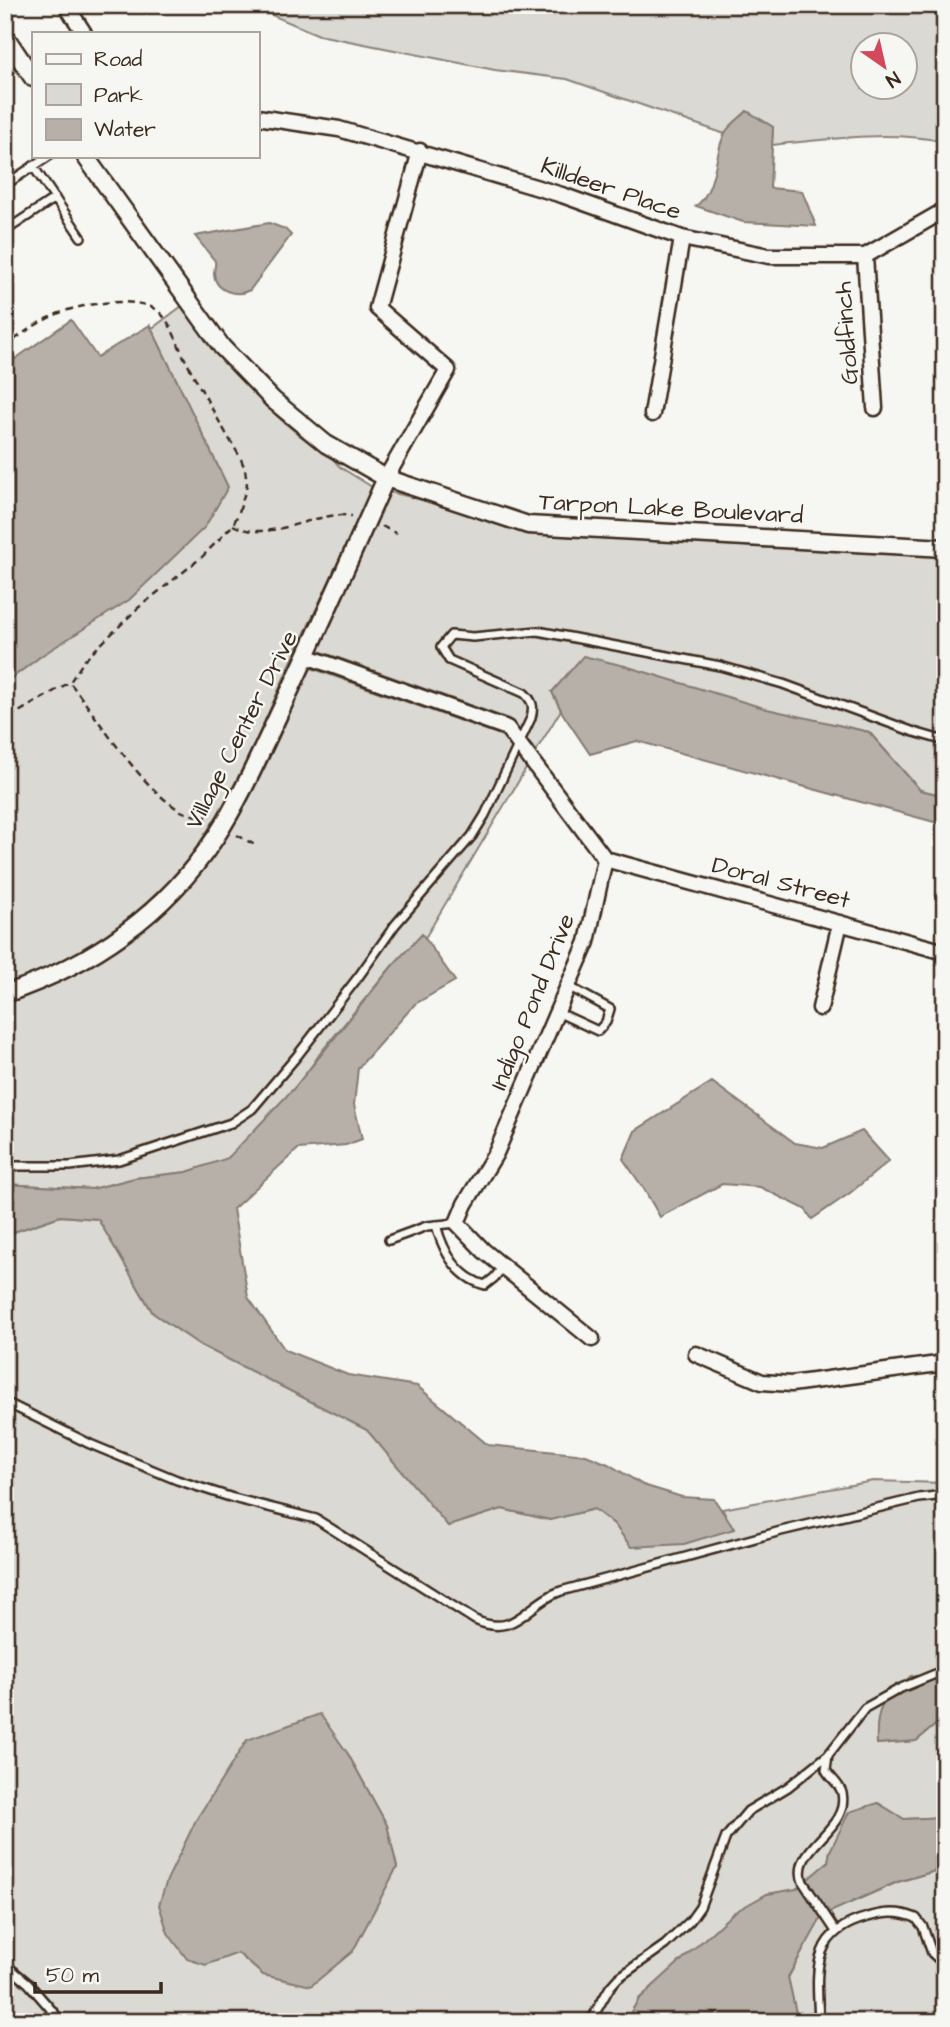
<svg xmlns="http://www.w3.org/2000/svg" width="950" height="2027" viewBox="0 0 950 2027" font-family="'Architects Daughter',sans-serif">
<rect width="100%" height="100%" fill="#f6f6f2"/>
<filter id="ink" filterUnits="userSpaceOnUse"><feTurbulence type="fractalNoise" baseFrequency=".0143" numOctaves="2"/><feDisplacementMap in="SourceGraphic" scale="14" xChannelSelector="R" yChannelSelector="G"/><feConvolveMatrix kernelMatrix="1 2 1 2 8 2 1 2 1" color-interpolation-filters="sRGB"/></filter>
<g filter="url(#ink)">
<path fill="#dad9d3" stroke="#8a8278" stroke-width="2" fill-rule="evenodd" d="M255 5H945V142C891 130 827 139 772 145L773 127 747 111 725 134 567 79 495 70 319 35 262 11ZM862 46H904V88H862Z
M182 306C221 360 272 422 331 457L340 467 372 487C348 540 324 594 299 645 270 707 245 772 208 830 162 904 87 956 5 984V683L41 656 227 487 151 327H154Z
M390 492 431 502 529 534 945 557V796L920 790 869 732 767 710 552 692 561 710 536 751 509 719 319 651Z
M311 668 503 736 527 767 425 938 422 935 393 965 321 1052 253 1152 187 1172 135 1178 92 1189 5 1184V1004C94 974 171 922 223 843 258 789 283 726 311 668Z
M60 1216 98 1219 153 1313 200 1345 367 1430 449 1526 502 1509 550 1520 594 1509 614 1524 631 1547 734 1529 722 1509 873 1481 945 1483V1679L911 1676C887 1698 873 1709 878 1744L916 1741 945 1717V1817L904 1819 878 1803 830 1851 828 1862 796 1890 767 1894 639 1999 625 2022H5V1235ZM348 1754 387 1825 397 1868 263 1975 238 1953Z
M935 1871H945V2022H798L788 1978 822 1915 898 1882Z"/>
<path fill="#b6b0a9" stroke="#857a71" stroke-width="2" d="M747 111 773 127 770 188 802 191 816 226 743 222 696 206C718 190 714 148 727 130 732 123 741 117 747 111Z
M269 223 285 229 291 235 250 290C237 297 215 292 214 273 214 269 216 265 215 261L195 236Z
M71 320 97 357 150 325 228 487 205 527 129 600 41 656 5 683V366Z
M583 656 625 666 767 709 869 732 920 790 945 796V825L637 741 590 754 563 714 552 692Z
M422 934 455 981 415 1004 358 1068 354 1105 362 1139 346 1145 298 1149 233 1209 248 1297 285 1350 348 1375 417 1386 488 1445 586 1455 608 1464 643 1485 682 1497 714 1499 734 1529 684 1544 631 1547 614 1524 594 1509 550 1520 502 1509 448 1526 367 1430 200 1345 153 1313 98 1219 60 1216 5 1235V1184L92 1189 135 1178 187 1172 228 1158 295 1087 393 965Z
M712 1082 795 1143 823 1148 862 1131 889 1161 850 1193 812 1219 805 1209 760 1187 722 1184 660 1217 644 1189 623 1159 635 1131Z
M911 1676 945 1679V1717L916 1741 877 1744C875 1705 883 1701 911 1676Z
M320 1714 348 1754 387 1825 397 1867 353 1951 311 1986 263 1975 238 1953 206 1965 187 1959 168 1933 159 1905 167 1880 196 1820 247 1740Z
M878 1803 904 1819 945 1817V1871H935L897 1882 823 1915 788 1977 798 2022H625L639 1999 733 1913 767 1894 796 1889 828 1862 830 1851 849 1812Z"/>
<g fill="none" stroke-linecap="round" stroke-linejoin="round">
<g stroke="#3b2a1e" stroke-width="12">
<path id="service" d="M33 166 81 237
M5 185 49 156
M5 231 55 198
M557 1012 598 1031 606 1022 610 1009 568 986
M5 1166H70L119 1160 231 1123 252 1109 297 1056 359 976 395 925 472 836 485 815 531 718C534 707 533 701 524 693L449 660 441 647 451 635 473 637 538 631 720 666 783 684 914 732 945 741
M436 1225C443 1251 456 1277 485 1285L494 1278 503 1267
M389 1240 427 1226 457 1223
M5 1402 90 1444 177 1480 233 1498 316 1519 475 1620C517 1639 526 1603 561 1591L781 1531 919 1498 945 1495
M828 1755 826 1770C830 1778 840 1784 842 1793 850 1831 790 1847 803 1882L835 1930
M5 1964 28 1983 62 2022
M590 2022 610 1987 618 1978 665 1945 690 1921 700 1907 726 1837 748 1811 788 1787 828 1755 865 1708 901 1688 945 1670
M819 2022C817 1972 809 1932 868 1917 885 1912 899 1911 916 1918L923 1927 932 1953 945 1965
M939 2022 945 2013"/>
</g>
<g stroke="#3b2a1e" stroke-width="19">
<path id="minor" d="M66 5 84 33
M257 117 339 129 562 195 682 238 769 256H865L945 210
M865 256 875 408
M652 414 682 238
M386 478 448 370 377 308 420 151
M306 656 507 728 605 859 587 942 496 1153 465 1204 457 1223 484 1251 592 1339
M605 859 945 952
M820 1008 840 923
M696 1354 762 1382 791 1384 945 1363"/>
</g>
<g stroke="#3b2a1e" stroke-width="21">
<path id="tertiary" d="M5 36 33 78
M85 156 222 347 273 400 326 444 386 478 528 525 945 548
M5 994C91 965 165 914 215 838 243 795 263 747 285 701 320 627 353 552 386 478"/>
</g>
<path stroke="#3b2a1e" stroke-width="2.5" stroke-dasharray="7 5" stroke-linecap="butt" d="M5 347C21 334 37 323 55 315 77 304 139 294 159 312 172 323 177 344 185 359 202 392 221 425 240 457L245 469 247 485 239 512 233 525 202 557 138 608 97 648 84 661 70 682 5 720
M233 525C270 545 316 509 352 516
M382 526 397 534
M71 684C99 720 142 789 181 811 189 815 198 816 207 817
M237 835 255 845"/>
<use href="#service" stroke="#f6f6f2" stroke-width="7"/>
<use href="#minor" stroke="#f6f6f2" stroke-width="14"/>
<use href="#tertiary" stroke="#f6f6f2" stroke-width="16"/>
</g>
</g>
<g text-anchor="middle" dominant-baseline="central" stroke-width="5" stroke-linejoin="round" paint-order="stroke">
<g font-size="24" fill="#3b2a1e" stroke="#f6f6f2">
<text transform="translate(611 189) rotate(19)">Killdeer Place</text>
<text transform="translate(847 333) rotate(-94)">Goldfinch</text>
<text transform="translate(671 509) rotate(3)">Tarpon Lake Boulevard</text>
<text transform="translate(242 730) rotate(-63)">Village Center Drive</text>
<text transform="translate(781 883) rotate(15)">Doral Street</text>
<text transform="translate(533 1002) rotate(-68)">Indigo Pond Drive</text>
</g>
</g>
<rect width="950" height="2027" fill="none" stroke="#f6f6f2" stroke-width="28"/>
<rect x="14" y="14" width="922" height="1999" fill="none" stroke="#3b2a1e" stroke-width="2.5" filter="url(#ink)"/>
<rect x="32" y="32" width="228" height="126" fill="#f6f6f2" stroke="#aba49d" stroke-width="2"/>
<rect x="46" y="54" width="35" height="10" fill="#f6f6f2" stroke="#aba49d" stroke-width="2"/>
<text x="94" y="66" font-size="21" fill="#3b2a1e">Road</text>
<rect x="46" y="84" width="35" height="21" fill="#dad9d3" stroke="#aba49d" stroke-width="2"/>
<text x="94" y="102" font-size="21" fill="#3b2a1e">Park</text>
<rect x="46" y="119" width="35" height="21" fill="#b6b0a9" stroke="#aba49d" stroke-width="2"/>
<text x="94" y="136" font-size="21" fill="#3b2a1e">Water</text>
<g transform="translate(884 66) rotate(146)"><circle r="33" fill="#f6f6f2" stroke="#aba49d" stroke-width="2"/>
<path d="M0-5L12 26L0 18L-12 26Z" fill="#d1495b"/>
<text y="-10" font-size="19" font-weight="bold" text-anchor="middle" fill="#3b2a1e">N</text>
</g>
<path d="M35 1982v10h126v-10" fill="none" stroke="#3b2a1e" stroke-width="3.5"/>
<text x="46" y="1982" font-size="21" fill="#3b2a1e" stroke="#f6f6f2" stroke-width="5" paint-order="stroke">50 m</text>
</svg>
